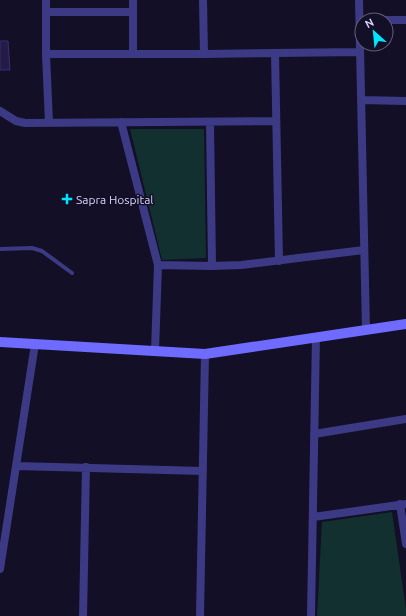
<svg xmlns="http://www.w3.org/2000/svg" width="406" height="616" viewBox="0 0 406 616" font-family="Ubuntu,sans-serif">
<rect width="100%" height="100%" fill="#130f26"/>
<path fill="#12302f" d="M130 129H204L206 258 162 260Z
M392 512 406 609V616H317L322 522Z"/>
<path fill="#241b47" stroke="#3b2d73" d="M0 41H8L10 70H0Z"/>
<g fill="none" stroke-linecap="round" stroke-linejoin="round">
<path stroke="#3d3a85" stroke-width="4" d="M0 249 32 248 42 251 72 273"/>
<path stroke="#3d3a85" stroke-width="8" d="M46 0V54L49 123
M203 0 204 54
M359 0 366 330
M46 12H133
M368 20H406
M275 53 279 261
M46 54H204L360 52
M133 54V0
M361 100 406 101
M0 111 16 121 25 123 276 121
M121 122 158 265 212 266 241 265 364 250
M210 122 212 266
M155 351 158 265
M314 434 406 419
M16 466 203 471
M400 504 406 544
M313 517 406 504
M0 569 35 344
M83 616 86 467
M200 616 205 354
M311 616 316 337"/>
<path stroke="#6f6bff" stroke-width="10" d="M0 342 205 354 406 324"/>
</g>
<path fill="#00e5ff" stroke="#130f26" stroke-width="1.5" d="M65 193h4v4h4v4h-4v4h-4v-4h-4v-4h4z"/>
<g text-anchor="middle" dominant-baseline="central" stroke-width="3" stroke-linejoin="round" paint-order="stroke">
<g font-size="12" fill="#d9d4ff" stroke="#130f26" text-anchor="start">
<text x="76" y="199">Sapra Hospital</text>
</g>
</g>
<g transform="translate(374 32) rotate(333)"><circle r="19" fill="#130f26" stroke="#625e7d"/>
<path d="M0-3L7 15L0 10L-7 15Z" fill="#00e5ff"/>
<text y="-6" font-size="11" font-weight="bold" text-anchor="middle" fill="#d9d4ff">N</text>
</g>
</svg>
